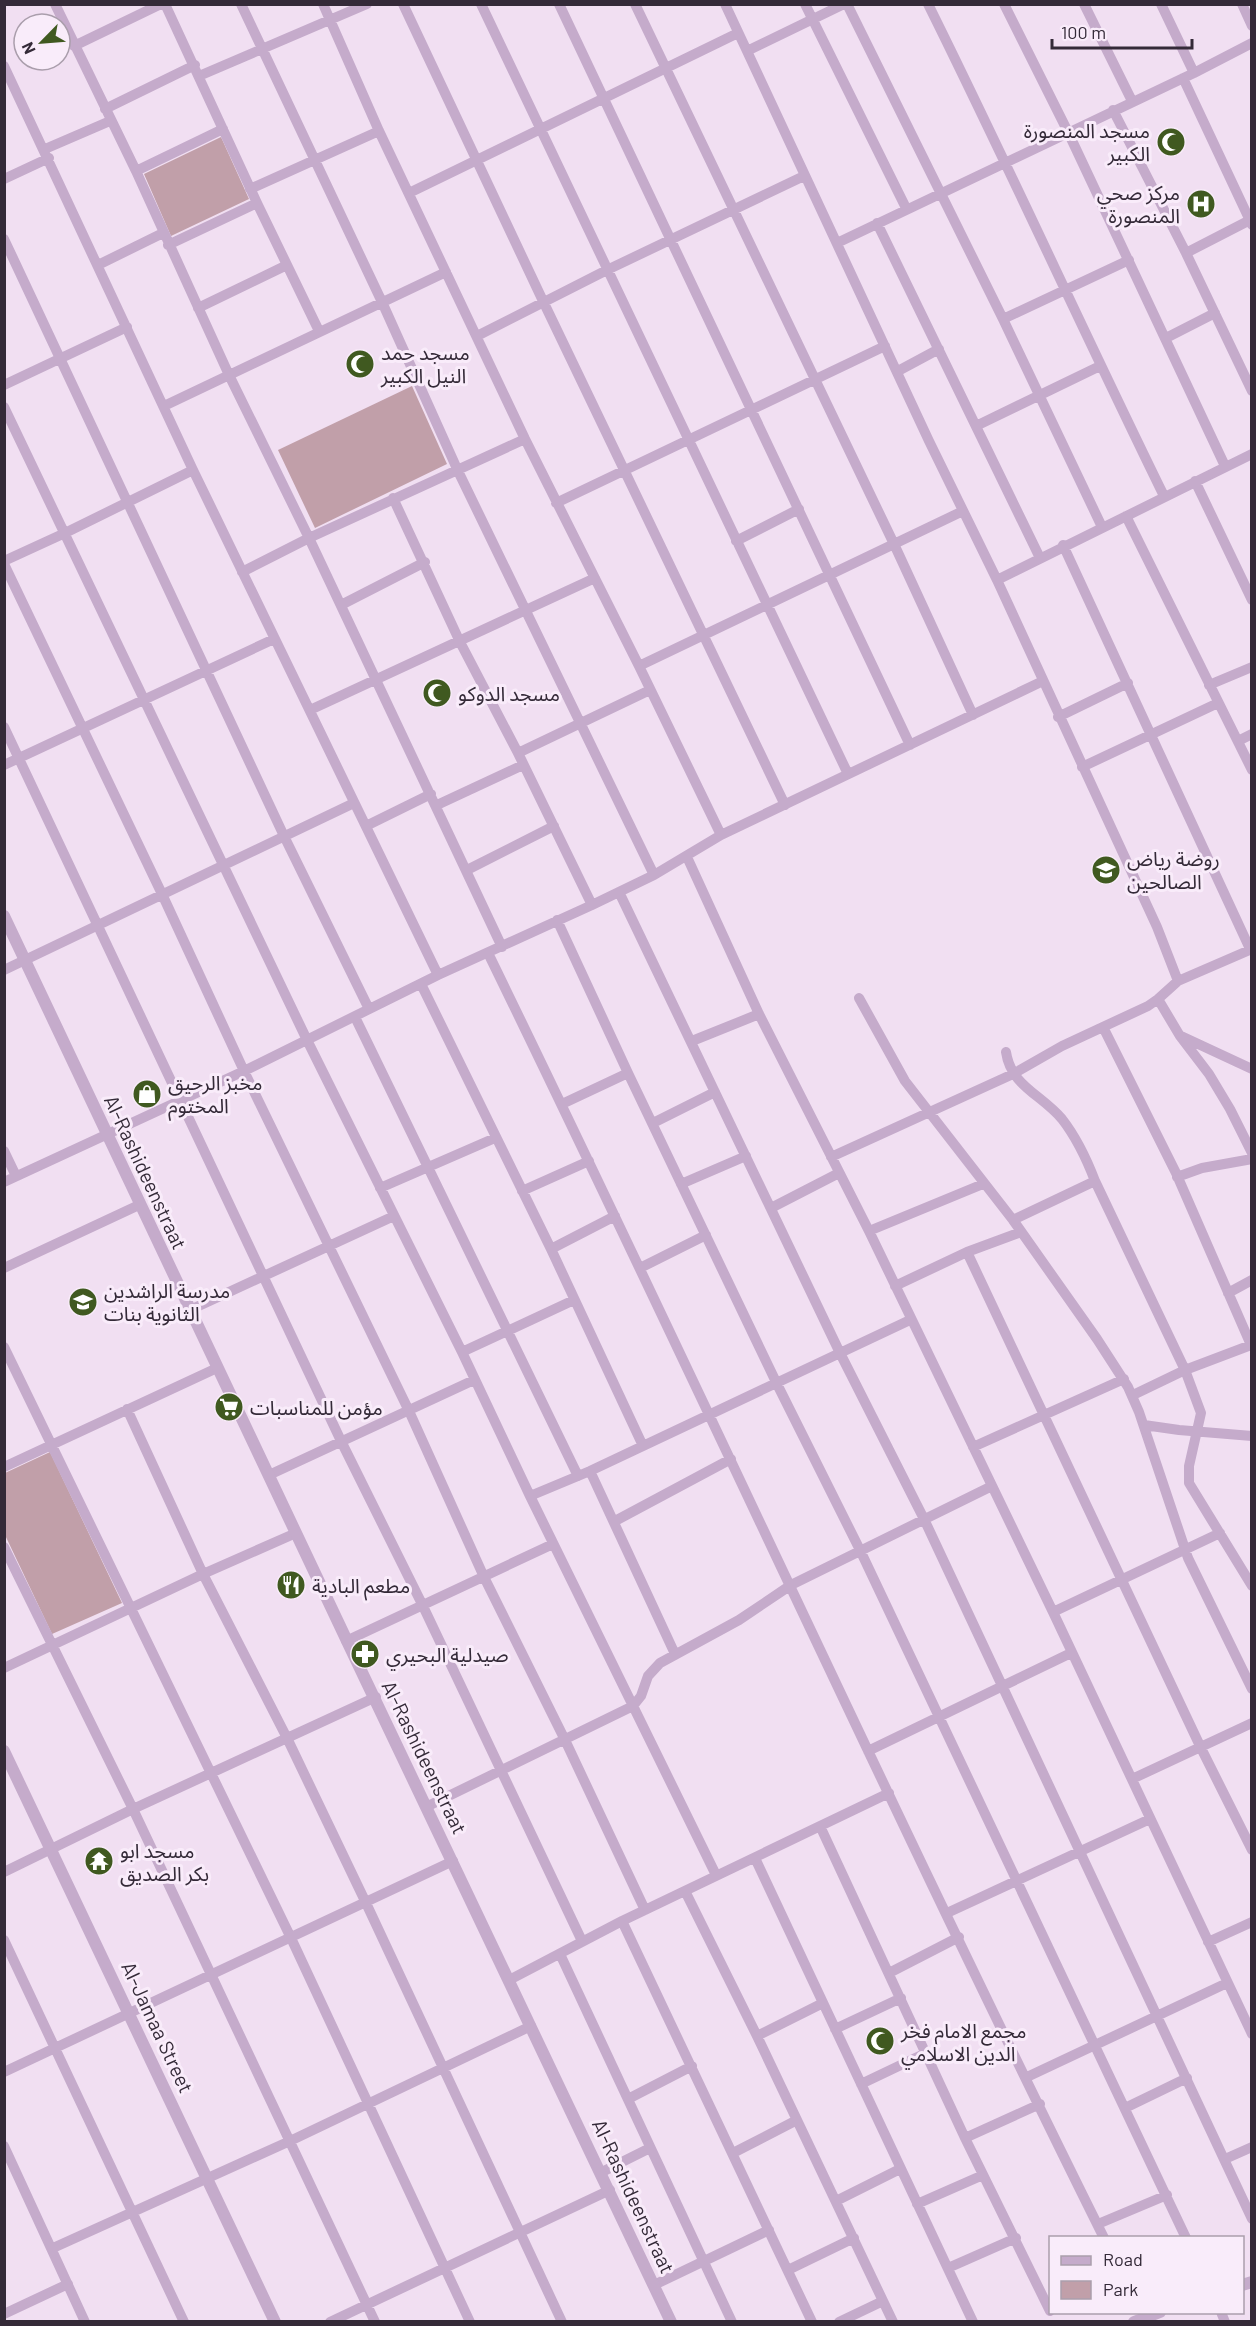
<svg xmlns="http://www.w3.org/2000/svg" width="1256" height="2326" viewBox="0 0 1256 2326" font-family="Barlow,'Noto Sans Arabic',sans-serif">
<rect width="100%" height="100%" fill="#f1dff2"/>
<path fill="#c19fa9" d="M221 137 249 199 171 236 144 174Z
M412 386 447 464 315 528 278 450Z
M50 1452 122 1603 52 1634 5 1535V1473Z"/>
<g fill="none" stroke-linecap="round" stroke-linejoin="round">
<path stroke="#c5abcb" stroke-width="10" d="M55 4 136 171 229 375 309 538 502 947
M165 4 257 203 319 331
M241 4 382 302 458 471 654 875
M323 4 379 131 525 439 639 666 721 835
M403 4 543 301 785 805
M481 4 848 774
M559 4 910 745
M635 4 894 544 973 715
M725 4 929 441 997 580 1157 927 1178 981
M805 4 906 208
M847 4 1003 319 1102 527
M928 4C1009 167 1084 333 1164 496
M1004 4 1068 132 1225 466
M1084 4 1132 101
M1161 4 1194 73
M1242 4 1252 26
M74 46 161 4
M747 51 844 4
M4 66 193 470 438 975
M199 76 367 4
M1183 78 1252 225
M105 109 195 65
M1113 110 1186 253 1252 391
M45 149 110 121
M136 171 223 129
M4 179 49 158
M250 189 379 131
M409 193 738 33
M877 223 1040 558
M4 239 284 836 369 1009
M837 243 1194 73 1252 43
M168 245 257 203
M1186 253 1252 219
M98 265 163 233
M198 308 287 265
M1003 319 1129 260
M477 336 607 270 804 176
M1166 338 1215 313
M898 371 939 349
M4 385 127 327
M164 406 446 272
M4 407 307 1040 462 1352 530 1496 716 1875
M976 426 1100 366
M1195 481 1252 600
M393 498 460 642 518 753 592 905
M556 503 885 346
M1126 516 1252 770
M736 541 799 509
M1063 545 1250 949
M4 561 65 533 193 470
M4 564 162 894 244 1071 409 1411 484 1577 565 1740 645 1910
M242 572 309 538 525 439
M997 580 1252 454
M341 605 425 562
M639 666 963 511
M1209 685 1252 667
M310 710 595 578
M1058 717 1128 683
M4 727 342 1443 422 1604 582 1941
M1238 741 1252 734
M518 753 650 690
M4 765 274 639
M1082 767 1218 703
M437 805 523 765
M366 826 431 794
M687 857 759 1014 869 1231 1053 1612 1252 2034
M467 870 554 826
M619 892 840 1353 924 1519 1252 2219
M557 920 628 1073 776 1382 860 1550 1186 2238
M488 953C696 1379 892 1812 1104 2238
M4 970 354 803
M421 984 551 1249 643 1446
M859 998 905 1081 1013 1220 1097 1339 1128 1387 1139 1412 1188 1558 1252 1689
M1158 999 1180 1036 1209 1074 1230 1109 1252 1153
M355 1017 578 1476
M1103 1027 1176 1173 1251 1345 1185 1370 1133 1395
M1181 1036 1252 1069
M692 1041 759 1014
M1006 1052C1011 1086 1041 1094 1062 1119 1076 1137 1087 1160 1095 1181L1013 1220
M562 1104 628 1073
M653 1123 715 1092
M4 1151 16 1176
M831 1157 1013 1074 1062 1046 1148 1006 1158 999 1178 981 1252 949
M1177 1177 1202 1168 1252 1159
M1095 1181 1185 1370 1201 1413 1189 1466V1483L1252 1586
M4 1182 244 1071 438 975 592 905 654 875 721 835 1043 681
M681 1184 746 1156
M380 1188 495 1138
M522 1191 589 1161
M771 1208 839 1173
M869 1231 983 1184
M551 1249 615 1216
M967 1252 1201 1748 1252 1850
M4 1268 139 1205
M640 1268 706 1235
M895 1286 967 1252 1021 1232
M1228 1293 1252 1280
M190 1310 394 1216
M4 1347 291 1938 470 2322
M462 1352 574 1300
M127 1409 203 1574 287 1738 366 1903 562 2322
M1144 1425 1179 1430 1252 1436
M973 1447 1124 1379
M4 1467 217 1368
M590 1471 675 1654
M269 1475 474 1380
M530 1496 590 1471 910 1320
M615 1521 731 1459
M4 1547 133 1809 375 2322
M1053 1612 1220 1533
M346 1641 553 1544
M4 1668 203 1574 296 1533
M868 1751 1071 1653
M1132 1779 1252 1723
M428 1806 633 1706 641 1696 648 1676 660 1663 739 1620 791 1585 992 1486
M820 1826 965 2138 1050 2311
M755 1858 973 2322
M4 1872 133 1809 376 1697
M685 1891 757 2036 893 2322
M947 1913 1150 1819
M622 1921 812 2322
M4 1940 184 2322
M1208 1942 1252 1922
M560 1954 732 2322
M889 1973 959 1937
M509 1980 622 1921 889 1793
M835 2029 901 1998
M757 2036 823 2003
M4 2072 453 1861
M1027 2077 1227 1983
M861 2084 926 2053
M628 2099 692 2066
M1125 2108 1187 2078
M965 2138 1040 2104
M4 2146 85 2322
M733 2153 797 2120
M1225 2159 1252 2147
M602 2172 650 2148
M836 2201 900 2169
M917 2204 983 2175
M1098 2224 1167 2195
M53 2248 290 2141 531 2026
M948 2268 1016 2238
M788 2270 854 2238
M654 2285 769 2230
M1221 2312 1225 2322
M4 2314 68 2284
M330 2322 610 2190
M839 2322 883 2301"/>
<path stroke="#c5abcb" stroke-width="12" d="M4 916C224 1386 449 1853 671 2322
M4 1751 275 2322
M1242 2285 1252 2282
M1134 2322 1160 2312"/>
</g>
<defs>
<g id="mosque-disc" transform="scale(1.5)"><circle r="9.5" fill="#405920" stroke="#f9ecfa"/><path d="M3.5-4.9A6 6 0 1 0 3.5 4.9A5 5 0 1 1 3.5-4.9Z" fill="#fff"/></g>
<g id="hospital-disc" transform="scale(1.5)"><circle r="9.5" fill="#405920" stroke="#f9ecfa"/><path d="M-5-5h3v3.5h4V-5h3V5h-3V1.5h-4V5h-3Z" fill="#fff"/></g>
<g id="school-disc" transform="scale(1.5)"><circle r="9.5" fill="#405920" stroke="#f9ecfa"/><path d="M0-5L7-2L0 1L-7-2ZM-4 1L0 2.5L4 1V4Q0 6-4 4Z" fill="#fff"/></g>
<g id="shop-disc" transform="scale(1.5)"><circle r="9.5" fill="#405920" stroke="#f9ecfa"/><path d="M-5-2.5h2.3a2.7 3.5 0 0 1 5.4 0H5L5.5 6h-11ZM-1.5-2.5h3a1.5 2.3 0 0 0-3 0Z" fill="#fff"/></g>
<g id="supermarket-disc" transform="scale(1.5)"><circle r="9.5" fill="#405920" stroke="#f9ecfa"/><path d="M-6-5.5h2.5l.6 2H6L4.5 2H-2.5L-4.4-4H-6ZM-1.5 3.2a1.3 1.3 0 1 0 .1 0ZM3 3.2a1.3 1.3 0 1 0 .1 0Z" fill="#fff"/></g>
<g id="restaurant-disc" transform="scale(1.5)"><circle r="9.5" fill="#405920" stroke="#f9ecfa"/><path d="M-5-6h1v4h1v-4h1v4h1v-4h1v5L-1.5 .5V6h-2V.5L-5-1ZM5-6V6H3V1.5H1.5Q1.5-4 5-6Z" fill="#fff"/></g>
<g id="pharmacy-disc" transform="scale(1.5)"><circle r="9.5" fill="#405920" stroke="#f9ecfa"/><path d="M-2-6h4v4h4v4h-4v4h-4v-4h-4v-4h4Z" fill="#fff"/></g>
<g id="temple-disc" transform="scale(1.5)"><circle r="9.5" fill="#405920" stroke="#f9ecfa"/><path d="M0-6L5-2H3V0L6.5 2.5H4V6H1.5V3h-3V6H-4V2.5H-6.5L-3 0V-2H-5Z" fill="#fff"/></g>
</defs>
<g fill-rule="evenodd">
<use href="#mosque-disc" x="1171" y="142"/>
<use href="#hospital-disc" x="1201" y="204"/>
<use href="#mosque-disc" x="360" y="364"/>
<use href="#mosque-disc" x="437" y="693"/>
<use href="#school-disc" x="1106" y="870"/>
<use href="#shop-disc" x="147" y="1094"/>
<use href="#school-disc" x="83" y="1302"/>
<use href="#supermarket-disc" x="229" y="1407"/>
<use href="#restaurant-disc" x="291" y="1585"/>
<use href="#pharmacy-disc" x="365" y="1654"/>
<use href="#temple-disc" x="99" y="1861"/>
<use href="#mosque-disc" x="880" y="2041"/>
</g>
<g text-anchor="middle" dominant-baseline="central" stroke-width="6" stroke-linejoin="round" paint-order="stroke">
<g font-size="20" fill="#342a38" stroke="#f9ecfa" text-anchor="start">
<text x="1150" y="130" text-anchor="end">مسجد المنصورة<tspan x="1150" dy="23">الكبير</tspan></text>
<text x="1180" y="192" text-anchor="end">مركز صحي<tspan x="1180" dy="23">المنصورة</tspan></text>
<text x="381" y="352">مسجد حمد<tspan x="381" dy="23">النيل الكبير</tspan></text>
<text x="458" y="693">مسجد الدوكو</text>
<text x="1127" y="858">روضة رياض<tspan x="1127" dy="23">الصالحين</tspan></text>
<text x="168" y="1082">مخبز الرحيق<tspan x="168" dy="23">المختوم</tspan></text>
<text x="104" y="1290">مدرسة الراشدين<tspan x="104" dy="23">الثانوية بنات</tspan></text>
<text x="250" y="1407">مؤمن للمناسبات</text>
<text x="312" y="1585">مطعم البادية</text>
<text x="386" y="1654">صيدلية البحيري</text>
<text x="120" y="1850">مسجد ابو<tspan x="120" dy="23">بكر الصديق</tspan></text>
<text x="901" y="2030">مجمع الامام فخر<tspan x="901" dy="23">الدين الاسلامي</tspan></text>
</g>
<g font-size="20" fill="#342a38" stroke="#f9ecfa">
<text transform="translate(146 1172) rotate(65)">Al-Rashideenstraat</text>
<text transform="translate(425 1757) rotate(64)">Al-Rashideenstraat</text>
<text transform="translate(158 2027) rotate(65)">Al-Jamaa Street</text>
<text transform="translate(634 2196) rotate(65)">Al-Rashideenstraat</text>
</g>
</g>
<rect width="1256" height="2326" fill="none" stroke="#342a38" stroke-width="12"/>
<rect x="1049" y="2236" width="195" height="78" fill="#f9ecfa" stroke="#aa9eac" stroke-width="1.5"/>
<rect x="1061" y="2256" width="30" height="9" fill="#c5abcb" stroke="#aa9eac" stroke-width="1.5"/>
<text x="1103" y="2266" font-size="18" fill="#342a38">Road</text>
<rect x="1061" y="2281" width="30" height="18" fill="#c19fa9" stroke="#aa9eac" stroke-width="1.5"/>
<text x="1103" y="2296" font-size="18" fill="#342a38">Park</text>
<g transform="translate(42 42) rotate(245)"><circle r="28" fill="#f9ecfa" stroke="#aa9eac" stroke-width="1.5"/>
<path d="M0-4.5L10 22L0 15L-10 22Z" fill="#405920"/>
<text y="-9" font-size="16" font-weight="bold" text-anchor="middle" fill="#342a38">N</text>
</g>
<path d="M1052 39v9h140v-9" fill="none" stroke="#342a38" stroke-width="3"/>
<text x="1061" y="39" font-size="18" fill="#342a38" stroke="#f9ecfa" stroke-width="4.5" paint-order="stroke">100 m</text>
</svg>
